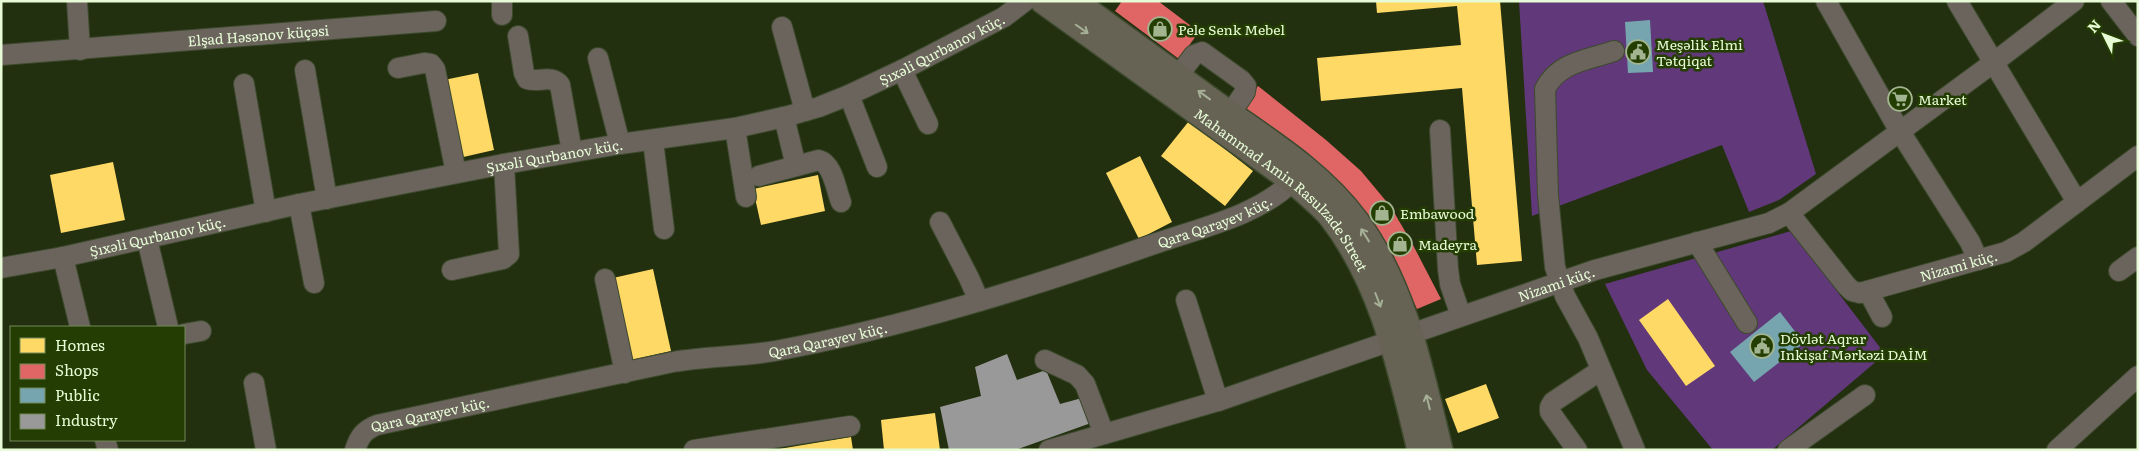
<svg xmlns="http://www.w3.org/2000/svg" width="2139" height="451" viewBox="0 0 2139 451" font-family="Literata,serif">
<rect width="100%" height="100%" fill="#22300f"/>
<path fill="#613879" d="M1519 1H1763L1816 174 1779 200 1749 212 1722 145 1532 216Z
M1791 231 1885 354 1772 450H1713L1647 370 1605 284Z"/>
<path fill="#ffd966" d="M1376 1H1500L1522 261 1477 265 1462 88 1321 101 1317 58 1461 45 1457 6 1377 13Z
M478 73 494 150 459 158 444 80Z
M1189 121 1253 171 1225 206 1161 156Z
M1140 156 1172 222 1139 239 1106 173Z
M113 162 125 220 61 233 50 175Z
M818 175 825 211 761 225 753 189Z
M653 269 671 351 631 360 613 278Z
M1668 299 1715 366 1686 386 1639 320Z
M1486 384 1499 418 1458 433 1445 399Z
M935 413 940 450H884L881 420Z
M851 437 853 450H779V449Z"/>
<path fill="#e06666" d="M1122 1H1158L1199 32 1179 59 1115 11Z
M1258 86 1326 140 1361 171 1391 207 1413 245 1441 299 1417 309 1391 255 1312 160 1243 106Z"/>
<path fill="#76a5af" d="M1650 20 1653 72 1628 73 1625 22Z
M1780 312 1804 343 1754 382 1730 352Z"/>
<path fill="#999" d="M1007 354 1017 380 1046 370 1060 404 1082 398 1091 423 1015 450H949L940 407 981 396 975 367Z"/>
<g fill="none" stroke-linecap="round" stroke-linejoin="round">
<g stroke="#3d4a2d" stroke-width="22">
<g id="minor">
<path d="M77 1 80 50"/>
<path d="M502 1V15"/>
<path d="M1826 1 1899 130 1970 242 1978 260"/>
<path d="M1957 1 2077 202"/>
<path d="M2111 1 2138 36"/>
<path d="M782 27 805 111"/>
<path d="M518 36 524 73 527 79C538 83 552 74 560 85L572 152"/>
<path d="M1614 51C1588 60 1558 62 1545 89L1548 195 1555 267 1565 296 1588 338 1635 450"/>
<path id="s1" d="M1 55 436 21"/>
<path d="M598 58 620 144"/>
<path d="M398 68 424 63 431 64 435 69 456 173"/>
<path d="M305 70 327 199"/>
<path d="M902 70 928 124"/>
<path d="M1178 76 1194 55 1202 52 1241 80 1246 86 1245 92 1230 114"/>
<path d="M244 84 266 212"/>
<path d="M849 95 877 167"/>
<path d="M784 117 796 166"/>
<path d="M735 128 746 197"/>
<path d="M1440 130 1448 269 1450 284 1461 316"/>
<path d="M653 141 664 229"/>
<path d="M759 176 819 160C833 164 836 190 841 202"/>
<path d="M299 204 314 283"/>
<path id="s2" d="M1789 213 1846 285 1852 291 1860 293 2006 252 2024 242 2138 156"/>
<path d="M940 222 969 278 979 301"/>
<path d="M147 239 168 327"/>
<path d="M1697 242 1747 323"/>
<path d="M63 257 80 327"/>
<path id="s3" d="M1 268 63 257 299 204 504 164 620 144 735 128 788 116 819 107 849 95 902 70 1004 17 1025 1"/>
<path d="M452 270 503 259 509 254 504 164"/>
<path d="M2119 271 2138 257"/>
<path d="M605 279 625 373"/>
<path d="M1868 291 1882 317"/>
<path d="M1186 300 1218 401"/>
<path d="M184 334 201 331"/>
<path d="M1045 360 1077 375 1085 384 1104 434"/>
<path d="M254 383 266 450"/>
<path d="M105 440 108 450"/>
<path id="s4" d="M355 450C359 437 364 430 377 425L673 362C707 356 741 357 775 351 905 327 1032 287 1157 243 1203 227 1257 216 1293 181"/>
<path d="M694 450 850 426"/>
<path id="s5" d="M1049 450 1218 401 1595 270 1769 223 1789 213 1993 63 2074 1"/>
<path d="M1577 450 1550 412V407L1553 402 1601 370"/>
<path d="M1788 450 1865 395"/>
<path d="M2057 450 2138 376"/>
</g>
</g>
<g stroke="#3d4a2d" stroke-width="28">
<g id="major">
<path id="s6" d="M1043 1 1293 181C1306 192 1319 203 1330 215 1383 283 1400 368 1420 450"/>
<path d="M1074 1C1125 38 1176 75 1227 112 1273 144 1322 175 1356 221 1405 287 1421 372 1440 450"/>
</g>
</g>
<use href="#minor" stroke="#6a645c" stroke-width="20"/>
<use href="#major" stroke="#666355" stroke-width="25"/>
</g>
<defs><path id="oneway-shaft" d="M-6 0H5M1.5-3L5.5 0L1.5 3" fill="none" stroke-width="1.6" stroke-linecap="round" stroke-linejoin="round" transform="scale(1.25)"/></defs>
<g stroke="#a6b096">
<use href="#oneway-shaft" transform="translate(1082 29) rotate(35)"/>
<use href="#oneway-shaft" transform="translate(1204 95) rotate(-144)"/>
<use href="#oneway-shaft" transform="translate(1365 235) rotate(-122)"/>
<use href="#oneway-shaft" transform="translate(1378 300) rotate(69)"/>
<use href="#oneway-shaft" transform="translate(1428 402) rotate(-104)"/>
</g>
<defs>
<g id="shop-ring" transform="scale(1.25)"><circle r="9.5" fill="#243d02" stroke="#a2b590" stroke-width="1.5"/><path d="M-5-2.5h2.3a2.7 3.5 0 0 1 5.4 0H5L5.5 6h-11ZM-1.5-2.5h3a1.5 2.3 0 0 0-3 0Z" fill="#a2b590"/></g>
<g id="civic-ring" transform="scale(1.25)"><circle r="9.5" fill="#243d02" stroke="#a2b590" stroke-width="1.5"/><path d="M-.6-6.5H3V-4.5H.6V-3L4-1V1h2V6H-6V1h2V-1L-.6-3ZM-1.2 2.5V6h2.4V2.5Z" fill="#a2b590"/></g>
<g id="supermarket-ring" transform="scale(1.25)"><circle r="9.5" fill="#243d02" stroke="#a2b590" stroke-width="1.5"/><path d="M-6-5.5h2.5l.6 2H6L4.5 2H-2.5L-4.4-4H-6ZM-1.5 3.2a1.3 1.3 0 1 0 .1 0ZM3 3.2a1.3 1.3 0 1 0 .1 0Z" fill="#a2b590"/></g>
</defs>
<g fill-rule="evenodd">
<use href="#shop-ring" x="1160" y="29"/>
<use href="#civic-ring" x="1638" y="52"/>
<use href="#supermarket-ring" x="1900" y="99"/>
<use href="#shop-ring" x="1382" y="213"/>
<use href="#shop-ring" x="1400" y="244"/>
<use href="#civic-ring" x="1762" y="346"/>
</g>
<g text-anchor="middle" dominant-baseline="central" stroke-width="5" stroke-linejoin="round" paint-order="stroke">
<g font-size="14" fill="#e7fcd6" stroke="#243d02" text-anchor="start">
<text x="1178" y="29">Pele Senk Mebel</text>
<text x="1656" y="44">Meşəlik Elmi<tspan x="1656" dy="16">Tətqiqat</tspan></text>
<text x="1918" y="99">Market</text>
<text x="1400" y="213">Embawood</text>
<text x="1418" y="244">Madeyra</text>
<text x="1780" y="338">Dövlət Aqrar<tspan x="1780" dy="16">Inkişaf Mərkəzi DAİM</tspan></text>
</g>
<g font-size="14" fill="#e7fcd6" stroke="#243d02">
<text stroke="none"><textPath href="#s1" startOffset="258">Elşad Həsənov küçəsi</textPath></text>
<text stroke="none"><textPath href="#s3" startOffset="970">Şıxəli Qurbanov küç.</textPath></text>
<text stroke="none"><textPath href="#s3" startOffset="565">Şıxəli Qurbanov küç.</textPath></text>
<text stroke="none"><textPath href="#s6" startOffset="306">Mahammad Amin Rasulzade Street</textPath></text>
<text stroke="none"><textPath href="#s4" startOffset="899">Qara Qarayev küç.</textPath></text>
<text stroke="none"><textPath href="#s3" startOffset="160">Şıxəli Qurbanov küç.</textPath></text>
<text stroke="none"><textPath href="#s2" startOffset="211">Nizami küç.</textPath></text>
<text stroke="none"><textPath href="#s5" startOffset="534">Nizami küç.</textPath></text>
<text stroke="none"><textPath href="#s4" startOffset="494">Qara Qarayev küç.</textPath></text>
<text stroke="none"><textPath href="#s4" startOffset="89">Qara Qarayev küç.</textPath></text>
</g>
</g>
<rect width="2139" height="451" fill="none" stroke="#e7fcd6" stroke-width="5"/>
<rect x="10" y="326" width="175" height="115" fill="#243d02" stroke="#728957"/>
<rect x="20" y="338" width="25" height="15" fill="#ffd966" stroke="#728957"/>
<text x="55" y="351" font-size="15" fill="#e7fcd6">Homes</text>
<rect x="20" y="364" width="25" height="15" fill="#e06666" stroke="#728957"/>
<text x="55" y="376" font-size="15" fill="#e7fcd6">Shops</text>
<rect x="20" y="388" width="25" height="15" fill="#76a5af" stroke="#728957"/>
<text x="55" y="401" font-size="15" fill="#e7fcd6">Public</text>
<rect x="20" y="414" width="25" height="15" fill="#999999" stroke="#728957"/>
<text x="55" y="426" font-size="15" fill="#e7fcd6">Industry</text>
<g transform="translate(2104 35) rotate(312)" stroke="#243d02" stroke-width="4" paint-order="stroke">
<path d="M0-4L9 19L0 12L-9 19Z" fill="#e7fcd6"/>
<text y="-8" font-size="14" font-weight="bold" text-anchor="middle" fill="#e7fcd6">N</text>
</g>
</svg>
